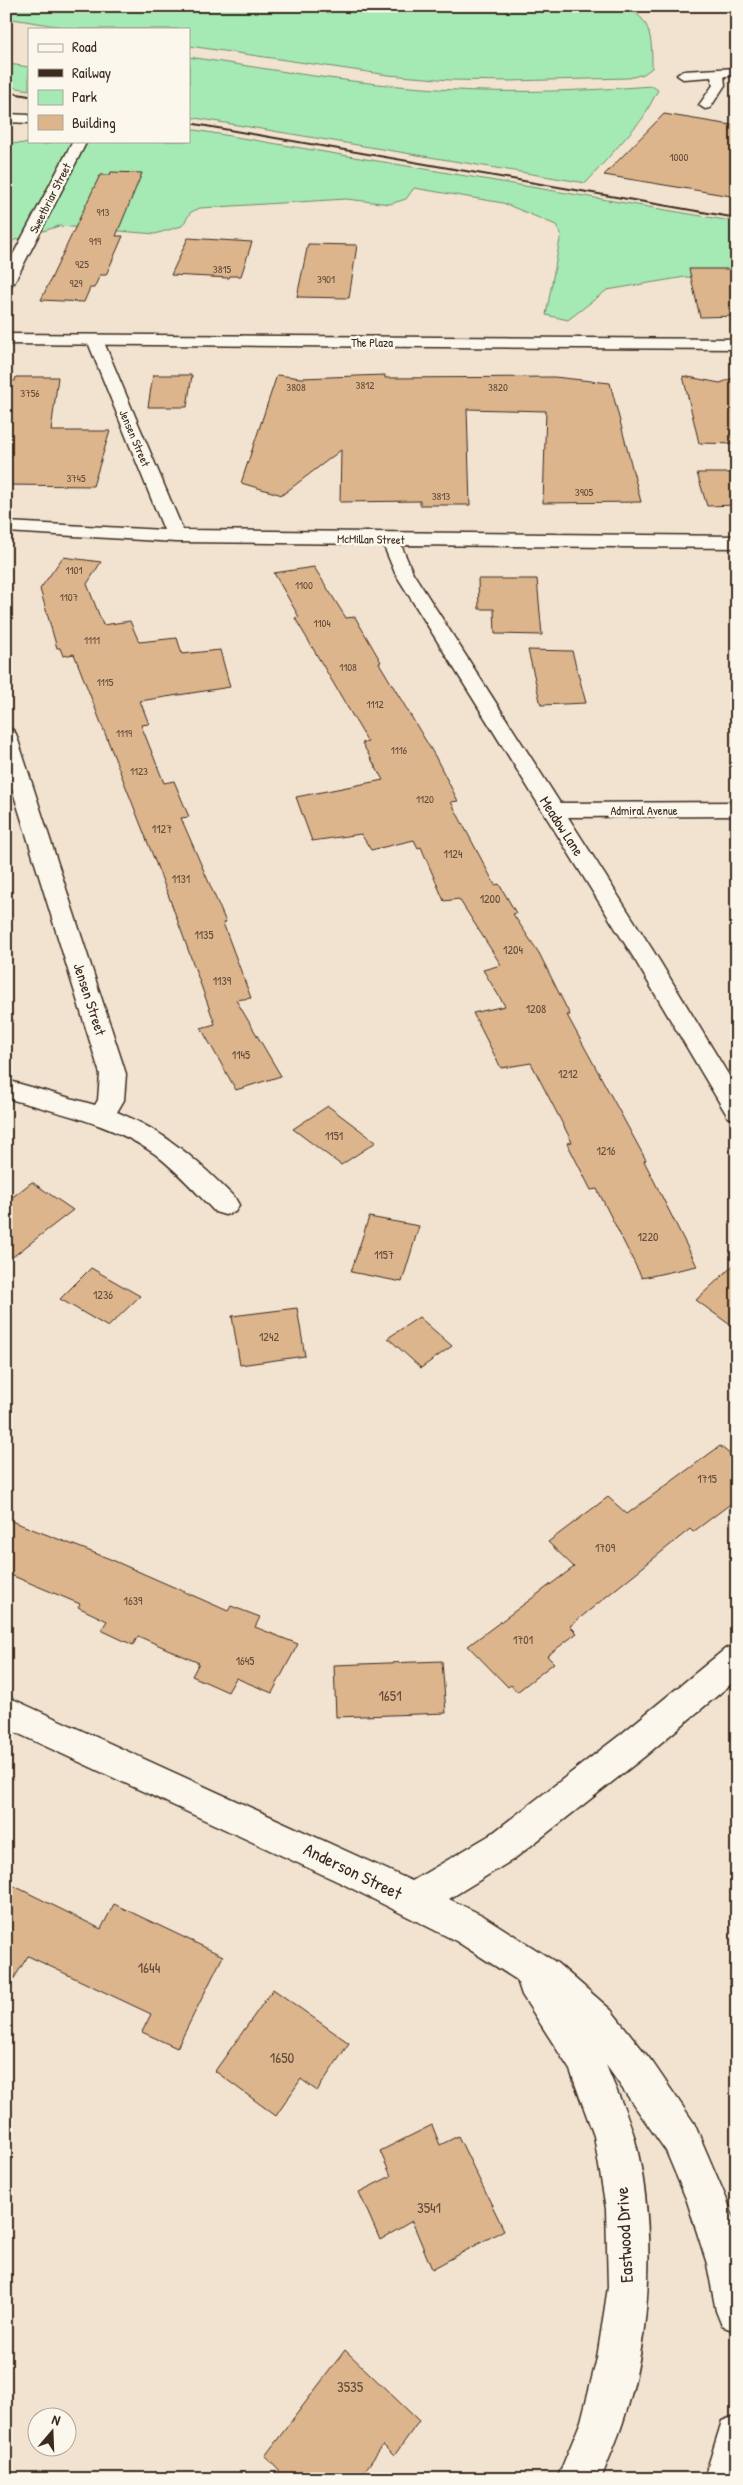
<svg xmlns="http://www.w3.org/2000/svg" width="743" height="2485" viewBox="0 0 743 2485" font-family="'Patrick Hand',sans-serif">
<rect width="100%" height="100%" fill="#f2e3d0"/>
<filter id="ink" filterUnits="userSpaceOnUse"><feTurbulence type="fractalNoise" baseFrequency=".02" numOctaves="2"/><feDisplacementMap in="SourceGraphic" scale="10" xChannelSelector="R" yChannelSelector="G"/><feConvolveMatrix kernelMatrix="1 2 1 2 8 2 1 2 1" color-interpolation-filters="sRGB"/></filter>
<g filter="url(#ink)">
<path fill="#a5e9b4" stroke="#708a69" d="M6 6H617C652 12 652 39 652 68L644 74 629 78 509 81 450 80 388 75 189 46V29H75L6 18Z
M6 28 9 64 29 67V90L6 86Z
M189 57C262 68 336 81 410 87 491 94 571 92 652 86L658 90 643 118 586 183 189 117Z
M189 129 737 222V279L685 277 607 290 568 320 546 315 561 234 556 225 503 203 414 188 406 199 390 204 346 199 200 208 191 212 182 226 155 234 59 226 6 243V143L49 144 51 141H189Z"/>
<path fill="#dcb58d" stroke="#3b2a1e" d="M664 114 737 126V197L604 175Z
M111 172 142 173 116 236H123L106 275H100L94 288H90L84 302 41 300 100 175H110Z
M188 238 252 242 241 276H230L229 278 171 275Z
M308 244 357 245 349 298 297 297Z
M689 269H737V316L700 317Z
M153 375H192L187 407H148Z
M277 375 301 378 385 375V378L554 377 610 383 641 502 543 503 546 411 467 409 470 505H420V501L340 502 341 450 282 495 241 483Z
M683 376 720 383 737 377V444L699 443Z
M16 377H58L51 431H110L93 486 6 485V395L12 381H15Z
M697 473H733L737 486V505L707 506Z
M63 557 101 562 87 584 103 625 130 621 139 642 177 638 182 654 220 650 230 687 140 701 149 724 141 725 164 783 174 781 189 817 181 818 226 922 223 923 251 998 236 1000 281 1076 236 1090 201 1028 215 1024 169 897 74 654 63 656 60 648H57L40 589Z
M314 567 346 618 355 617 381 662 379 663 435 756 458 801 451 802 495 885 499 884 516 913 513 914 539 953 570 1015H567L646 1160 644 1161 697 1266 642 1278 597 1189 591 1190 567 1143 572 1142 531 1063 501 1068 473 1013 505 1006 483 970 501 965 459 899 444 901 421 847 418 848 414 840 371 850 361 834 312 841 296 797 383 780 362 743 368 742 295 618 299 617 274 573Z
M478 579H537L542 635 495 634 494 609H479Z
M528 650 572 651 586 703 541 705Z
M328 1106 376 1142 341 1165 293 1129Z
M32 1182 73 1210 6 1262V1202Z
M369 1217 419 1226 402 1282 351 1272Z
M737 1262V1330L696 1300Z
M91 1268 140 1296 108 1327 60 1299Z
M297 1308 305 1356 240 1365 232 1316Z
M419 1317 452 1346 421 1368 388 1338Z
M720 1446 737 1460V1499L693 1532 690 1529 570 1626 577 1633 547 1656 554 1663 517 1692 511 1685 508 1687 468 1646 574 1567 548 1542 608 1497 627 1514Z
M6 1519 110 1559 228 1611 231 1606 260 1617 255 1627 298 1644 272 1693 236 1678 228 1692 192 1676 199 1663 138 1636 133 1645 101 1630 107 1621 78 1607 80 1604 6 1573Z
M442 1661 446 1713 336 1717 334 1665Z
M6 1882 101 1929 114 1904 223 1956 177 2048 142 2032 151 2014 28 1956 6 1991Z
M273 1989 349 2043 317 2091 301 2079 276 2116 215 2071Z
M432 2125 440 2145 458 2136 504 2230 432 2269 412 2221 380 2240 359 2192 391 2176 380 2151Z
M345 2350 419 2421 394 2456 383 2445 359 2479H287L265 2456Z"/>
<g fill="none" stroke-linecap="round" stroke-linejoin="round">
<g stroke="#3b2a1e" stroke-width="3">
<path id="minor" d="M737 68V76H724L725 85 710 108 705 109 699 105 713 85 711 77 683 79 677 75 683 71Z
M6 114 29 115V123L6 122Z
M73 141H87L14 283 6 287V268Z
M95 335 103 340 183 530 737 536V548L401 545 413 573 560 803 737 802V816L568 817 659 960 737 1089V1120L728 1117 635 960 395 573 383 544 176 542 6 532V522L164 530 87 340Z
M6 728 13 730 16 734 126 1074 124 1100 117 1112C168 1133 197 1160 235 1198L239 1205 235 1212 225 1215 215 1212C196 1192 177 1171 155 1154 111 1123 58 1113 6 1098V1080L95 1105 98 1100 100 1074 6 769Z
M737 1644V1679L644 1757 514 1859 449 1899 482 1915 557 1963 611 2010 653 2063 694 2123 727 2200 737 2231V2332L722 2326 716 2311 707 2264 687 2201 666 2151 606 2065C615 2088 627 2112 634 2136 657 2223 652 2337 623 2422 617 2441 608 2460 601 2479H557L581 2421 597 2358 608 2287 606 2209 594 2136 570 2070 522 1995 517 1980 456 1941 341 1883 6 1728V1696L412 1881 490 1835 620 1735 725 1649Z
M737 2415V2479H704L722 2421Z"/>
</g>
<g stroke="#3b2a1e" stroke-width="3">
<path id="major" d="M6 334 737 339V349L6 344Z"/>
</g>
<use href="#minor" fill="#fbf7ec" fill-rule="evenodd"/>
<use href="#major" fill="#fbf7ec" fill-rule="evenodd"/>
<path stroke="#3b2a1e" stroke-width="2" d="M6 92 29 96
M189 123 737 218"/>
</g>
</g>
<g text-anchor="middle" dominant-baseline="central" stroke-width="5" stroke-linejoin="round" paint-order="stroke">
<g font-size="11" fill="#634d3a">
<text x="679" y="157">1000</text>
<text x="103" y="212">913</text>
<text x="95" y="241">919</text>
<text x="82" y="264">925</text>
<text x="222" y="269">3815</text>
<text x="326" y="279">3901</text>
<text x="76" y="283">929</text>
<text x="365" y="385">3812</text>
<text x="296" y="387">3808</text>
<text x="498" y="387">3820</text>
<text x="30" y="393">3756</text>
<text x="76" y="478">3745</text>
<text x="584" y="492">3905</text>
<text x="441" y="496">3813</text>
<text x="74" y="570">1101</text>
<text x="304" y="585">1100</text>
<text x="69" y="597">1107</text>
<text x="322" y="623">1104</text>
<text x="92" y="640">1111</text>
<text x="348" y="667">1108</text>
<text x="105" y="682">1115</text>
<text x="375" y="704">1112</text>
<text x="124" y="733">1119</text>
<text x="399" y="750">1116</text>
<text x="139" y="771">1123</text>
<text x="425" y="799">1120</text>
</g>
<g font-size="12" fill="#3b2a1e" stroke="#fbf7ec">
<text transform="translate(50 198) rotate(-63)">Sweetbriar Street</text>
<text x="372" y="342">The Plaza</text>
<text transform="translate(135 438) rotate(67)">Jensen Street</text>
<text transform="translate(371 539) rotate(1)">McMillan Street</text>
<text x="644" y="810">Admiral Avenue</text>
</g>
<g font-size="12" fill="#634d3a">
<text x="162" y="828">1127</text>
<text x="453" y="853">1124</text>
<text x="181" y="878">1131</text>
<text x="490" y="898">1200</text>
<text x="204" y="934">1135</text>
<text x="513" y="949">1204</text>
<text x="222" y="980">1139</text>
<text x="536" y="1008">1208</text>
<text x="241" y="1054">1145</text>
<text x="568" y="1073">1212</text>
<text x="334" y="1135">1151</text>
<text x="606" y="1150">1216</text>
<text x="648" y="1236">1220</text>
<text x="384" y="1254">1157</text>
<text x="103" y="1294">1236</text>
<text x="269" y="1336">1242</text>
<text x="707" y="1478">1715</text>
<text x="605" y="1547">1709</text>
<text x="133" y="1600">1639</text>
<text x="523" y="1639">1701</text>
<text x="245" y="1660">1645</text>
</g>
<g font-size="15" fill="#3b2a1e" stroke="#fbf7ec">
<text transform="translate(562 826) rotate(57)">Meadow Lane</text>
<text transform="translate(90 999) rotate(72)">Jensen Street</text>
</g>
<g font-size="15" fill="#634d3a">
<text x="390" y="1695">1651</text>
<text x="149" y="1967">1644</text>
<text x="282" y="2057">1650</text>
<text x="429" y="2207">3541</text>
<text x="350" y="2386">3535</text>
</g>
<g font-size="18" fill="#3b2a1e" stroke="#fbf7ec">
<text transform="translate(353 1871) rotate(26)">Anderson Street</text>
<text transform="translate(624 2235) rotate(-93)">Eastwood Drive</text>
</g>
</g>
<rect width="743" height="2485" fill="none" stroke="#fbf7ec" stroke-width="25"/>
<rect x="12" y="12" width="718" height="2460" fill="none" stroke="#3b2a1e" stroke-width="2" filter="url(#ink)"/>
<rect x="28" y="28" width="162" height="115" fill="#fbf7ec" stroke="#aea59a"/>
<rect x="38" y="44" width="25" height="8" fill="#fbf7ec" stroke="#aea59a"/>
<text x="72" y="52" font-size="15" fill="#3b2a1e">Road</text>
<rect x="38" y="69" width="25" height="8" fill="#3b2a1e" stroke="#aea59a"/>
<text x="72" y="78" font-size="15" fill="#3b2a1e">Railway</text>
<rect x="38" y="90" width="25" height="15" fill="#a5e9b4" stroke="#aea59a"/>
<text x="72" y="102" font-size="15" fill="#3b2a1e">Park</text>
<rect x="38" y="115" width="25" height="15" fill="#dcb58d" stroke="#aea59a"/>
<text x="72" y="128" font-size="15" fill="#3b2a1e">Building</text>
<g transform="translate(52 2432) rotate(19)"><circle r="24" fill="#fbf7ec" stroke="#aea59a"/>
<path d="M0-4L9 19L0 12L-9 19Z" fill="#3b2a1e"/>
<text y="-8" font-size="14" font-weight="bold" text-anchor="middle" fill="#3b2a1e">N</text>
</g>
</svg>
